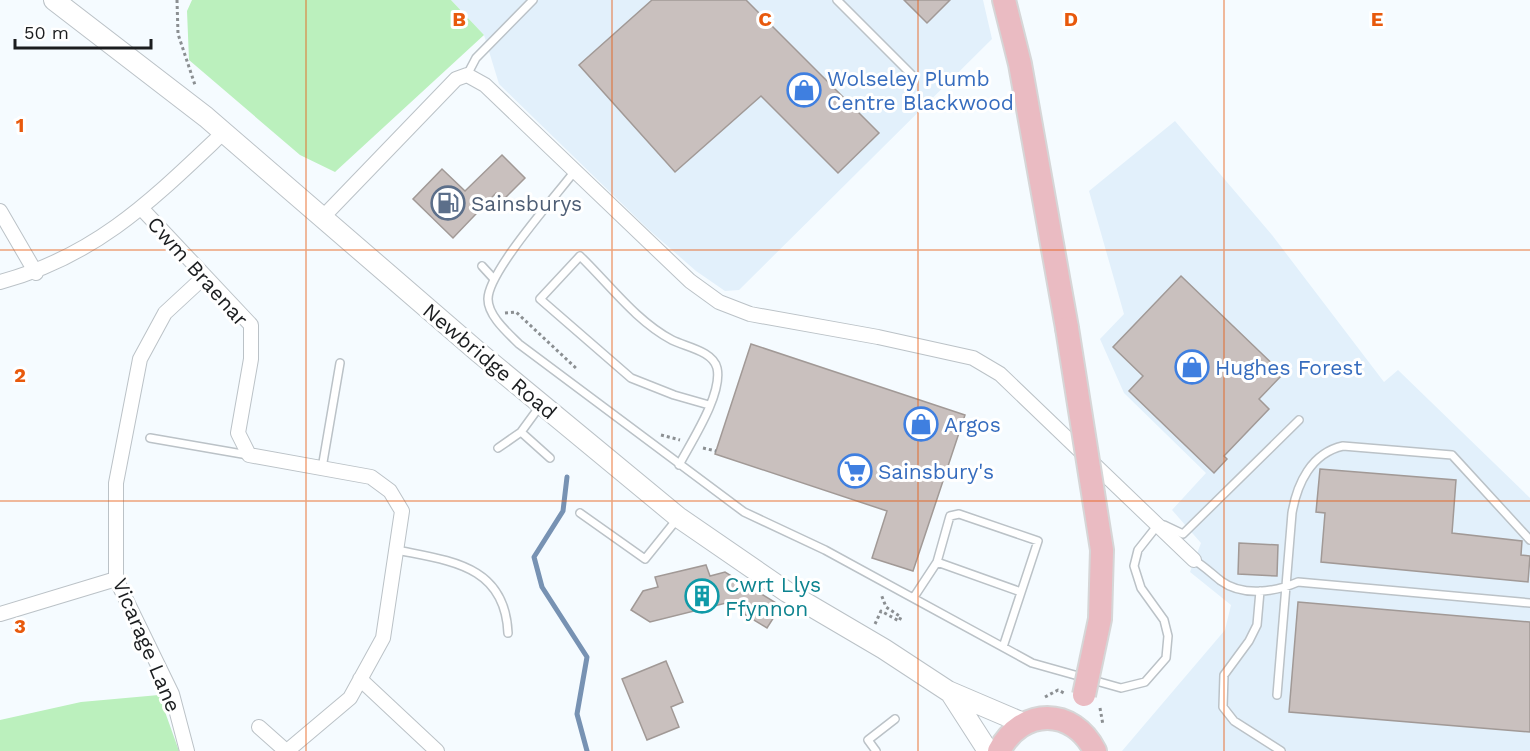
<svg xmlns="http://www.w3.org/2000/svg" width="1530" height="751" viewBox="0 0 1530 751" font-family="'Work Sans',sans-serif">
<rect width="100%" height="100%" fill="#f5fbff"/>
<path fill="#e2f0fb" d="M451 0H983L992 39 739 290 725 291 696 271 648 229 499 84 484 35Z
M1175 121 1272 235 1384 382 1398 370 1530 498V751H1122L1225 630 1231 605 1190 572 1201 543 1172 510 1206 473 1124 393 1100 339 1124 314 1089 191Z"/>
<path fill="#bbf0bd" d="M192 0H451L484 35 335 172 300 155 189 60 187 11Z
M159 695 179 751H0V720L81 702Z"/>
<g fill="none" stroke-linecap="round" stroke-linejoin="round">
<path stroke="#7792b3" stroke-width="5" d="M567 477 563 511 534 557 542 587 587 657 577 714 587 751"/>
</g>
<path fill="#c9c0be" stroke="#a19996" stroke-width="1.5" d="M652 0H746L879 133 838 173 761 96 675 172 579 65Z
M904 0H950L927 23Z
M502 155 525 178 503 200 496 193 453 238 413 199 442 169 465 191Z
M1181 276 1283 374 1259 399 1269 409 1224 456 1227 459 1214 473 1129 391 1143 376 1113 347Z
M751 344 965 415 913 571 872 558 887 511 715 454Z
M1320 469 1456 480 1452 533 1522 541 1521 555 1530 556 1528 582 1321 562 1325 513 1316 512Z
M1239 543 1278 545 1277 576 1238 574Z
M706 565 710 576 725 572 781 606 767 628 726 603 650 622 631 610 643 591 658 587 655 577Z
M1298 602 1530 622V732L1289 712Z
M666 661 683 702 671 707 679 727 647 740 622 679Z"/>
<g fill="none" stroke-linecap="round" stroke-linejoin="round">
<g stroke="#bbc2c7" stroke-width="10">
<path id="service" d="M837 0 911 74
M467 75 476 58 533 0
M574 172C555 197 488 272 488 299 488 316 508 333 519 344L744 512 825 550 1032 663 1121 688 1145 682 1166 658 1168 636 1164 620 1141 588 1134 566 1138 550 1157 526 1164 525 1183 534 1299 420
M482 266 493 278
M521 432 550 458
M150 438 248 455
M498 448 521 432 540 406
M679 465C691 442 723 394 717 368 713 351 686 347 672 340 636 321 609 284 580 256L540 299 631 378 674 395 709 405
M322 468 340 363
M580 513 645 559 678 518
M397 550C450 561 505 565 508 633
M1194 560C1204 566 1212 574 1221 581 1243 597 1275 592 1298 582L1530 603
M937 562 1021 592
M1260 591 1257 625 1249 641 1224 675 1223 707 1234 721 1281 751
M914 597 937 562 950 516 959 514 1038 541 1003 647
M1277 695 1292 513C1297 484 1311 453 1343 446L1452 455 1530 540
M876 751 868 740 895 719"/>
</g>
<g stroke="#bbc2c7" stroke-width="16">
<path id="minor" d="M142 209 251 325V359L238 433 249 455 371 477 390 491 402 511 383 638 350 698 287 751
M0 211 36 273
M322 218 456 79 467 75 485 85 690 281 719 302 750 314 878 337 973 358 1000 374 1194 560
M0 282C97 256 153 199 224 132
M0 614 116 579
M360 679 437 751
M259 727 286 751
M187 751 172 694 116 579V483L140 359 165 313 205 276"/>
</g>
<g stroke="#bbc2c7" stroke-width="22">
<path id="secondary" d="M54 0 206 117 477 351 678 517 787 592 884 649 948 691 1023 723
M952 695 988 751"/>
</g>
<g stroke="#d6d6d7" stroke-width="26">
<path id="primary" d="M1004 0 1020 64 1067 328
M999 751C1022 707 1073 707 1095 751"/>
</g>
<path stroke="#8b8f92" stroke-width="3" stroke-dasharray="3 3" stroke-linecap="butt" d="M177 0 178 34 195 85
M505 313 516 312 578 370
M661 435 680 440
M703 448 716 451
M875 624 881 611 899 621 901 617 886 607 881 594
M1045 697 1058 690 1064 693
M1100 708 1103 725"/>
<use href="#service" stroke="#fff" stroke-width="7"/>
<use href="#minor" stroke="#fff" stroke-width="14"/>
<use href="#secondary" stroke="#fff" stroke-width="20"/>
<use href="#primary" stroke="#eabbc2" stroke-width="22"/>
<g stroke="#d6d6d7" stroke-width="26" stroke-linecap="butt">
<path id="primary-bridge" d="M1067 328 1102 550 1100 619 1084 695"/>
</g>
<use href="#primary-bridge" stroke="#eabbc2" stroke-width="22"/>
</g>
<path fill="none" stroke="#e8590c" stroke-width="1.5" stroke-opacity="0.55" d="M306 0V751M612 0V751M918 0V751M1224 0V751M0 250H1530M0 501H1530"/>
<defs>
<g id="shop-ring" transform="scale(1.725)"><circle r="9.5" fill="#fff" stroke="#3f7fe0" stroke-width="1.5"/><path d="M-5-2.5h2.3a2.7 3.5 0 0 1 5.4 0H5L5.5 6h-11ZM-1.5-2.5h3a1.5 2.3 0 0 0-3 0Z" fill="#3f7fe0"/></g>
<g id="fuel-ring" transform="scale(1.725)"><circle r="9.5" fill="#fff" stroke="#5c6f8a" stroke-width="1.5"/><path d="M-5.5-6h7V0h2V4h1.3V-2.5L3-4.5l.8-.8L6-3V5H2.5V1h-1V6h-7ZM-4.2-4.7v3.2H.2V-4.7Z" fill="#5c6f8a"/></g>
<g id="supermarket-ring" transform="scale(1.725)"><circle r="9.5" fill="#fff" stroke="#3f7fe0" stroke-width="1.5"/><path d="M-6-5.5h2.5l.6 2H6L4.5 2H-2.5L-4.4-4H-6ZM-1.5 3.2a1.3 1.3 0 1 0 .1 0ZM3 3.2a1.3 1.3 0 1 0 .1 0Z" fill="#3f7fe0"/></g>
<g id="building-ring" transform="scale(1.725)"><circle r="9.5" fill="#fff" stroke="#0f9aa8" stroke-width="1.5"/><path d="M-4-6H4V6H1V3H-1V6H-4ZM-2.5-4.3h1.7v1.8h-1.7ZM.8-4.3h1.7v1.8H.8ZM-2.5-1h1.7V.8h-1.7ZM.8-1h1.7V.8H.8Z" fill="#0f9aa8"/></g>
</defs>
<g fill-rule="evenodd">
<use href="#shop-ring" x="804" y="90"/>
<use href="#fuel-ring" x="448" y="203"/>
<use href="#shop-ring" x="1192" y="367"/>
<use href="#shop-ring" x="921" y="424"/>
<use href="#supermarket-ring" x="855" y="471"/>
<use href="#building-ring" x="702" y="596"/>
</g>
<g text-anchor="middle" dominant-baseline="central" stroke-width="6" stroke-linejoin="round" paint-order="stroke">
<g font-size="21" fill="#366cbe" stroke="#fff" text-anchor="start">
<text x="827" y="78">Wolseley Plumb<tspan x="827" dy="24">Centre Blackwood</tspan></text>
<text x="1215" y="367">Hughes Forest</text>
<text x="944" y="424">Argos</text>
<text x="878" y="471">Sainsbury's</text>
</g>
<g font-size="21" fill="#4e5e75" stroke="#fff" text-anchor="start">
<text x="471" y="203">Sainsburys</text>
</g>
<g font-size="21" fill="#1b1d1f" stroke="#fff">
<text transform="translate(198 271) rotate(48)">Cwm Braenar</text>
<text transform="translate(490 361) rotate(40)">Newbridge Road</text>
<text transform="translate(147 645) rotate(67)">Vicarage Lane</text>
</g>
<g font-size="21" fill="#0d838f" stroke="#fff" text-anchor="start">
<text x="725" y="584">Cwrt Llys<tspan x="725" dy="24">Ffynnon</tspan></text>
</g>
</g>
<g font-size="20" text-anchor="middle" font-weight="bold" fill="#e8590c" stroke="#fff" stroke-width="6" stroke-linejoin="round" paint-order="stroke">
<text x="459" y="26">B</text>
<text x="765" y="26">C</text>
<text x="1071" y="26">D</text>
<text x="1377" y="26">E</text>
<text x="20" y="132">1</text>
<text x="20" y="382">2</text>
<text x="20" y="633">3</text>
</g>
<path d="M15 39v9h136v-9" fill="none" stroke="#1b1d1f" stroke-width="3"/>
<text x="24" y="39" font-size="18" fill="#1b1d1f" stroke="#ffffff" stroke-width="4.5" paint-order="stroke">50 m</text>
</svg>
